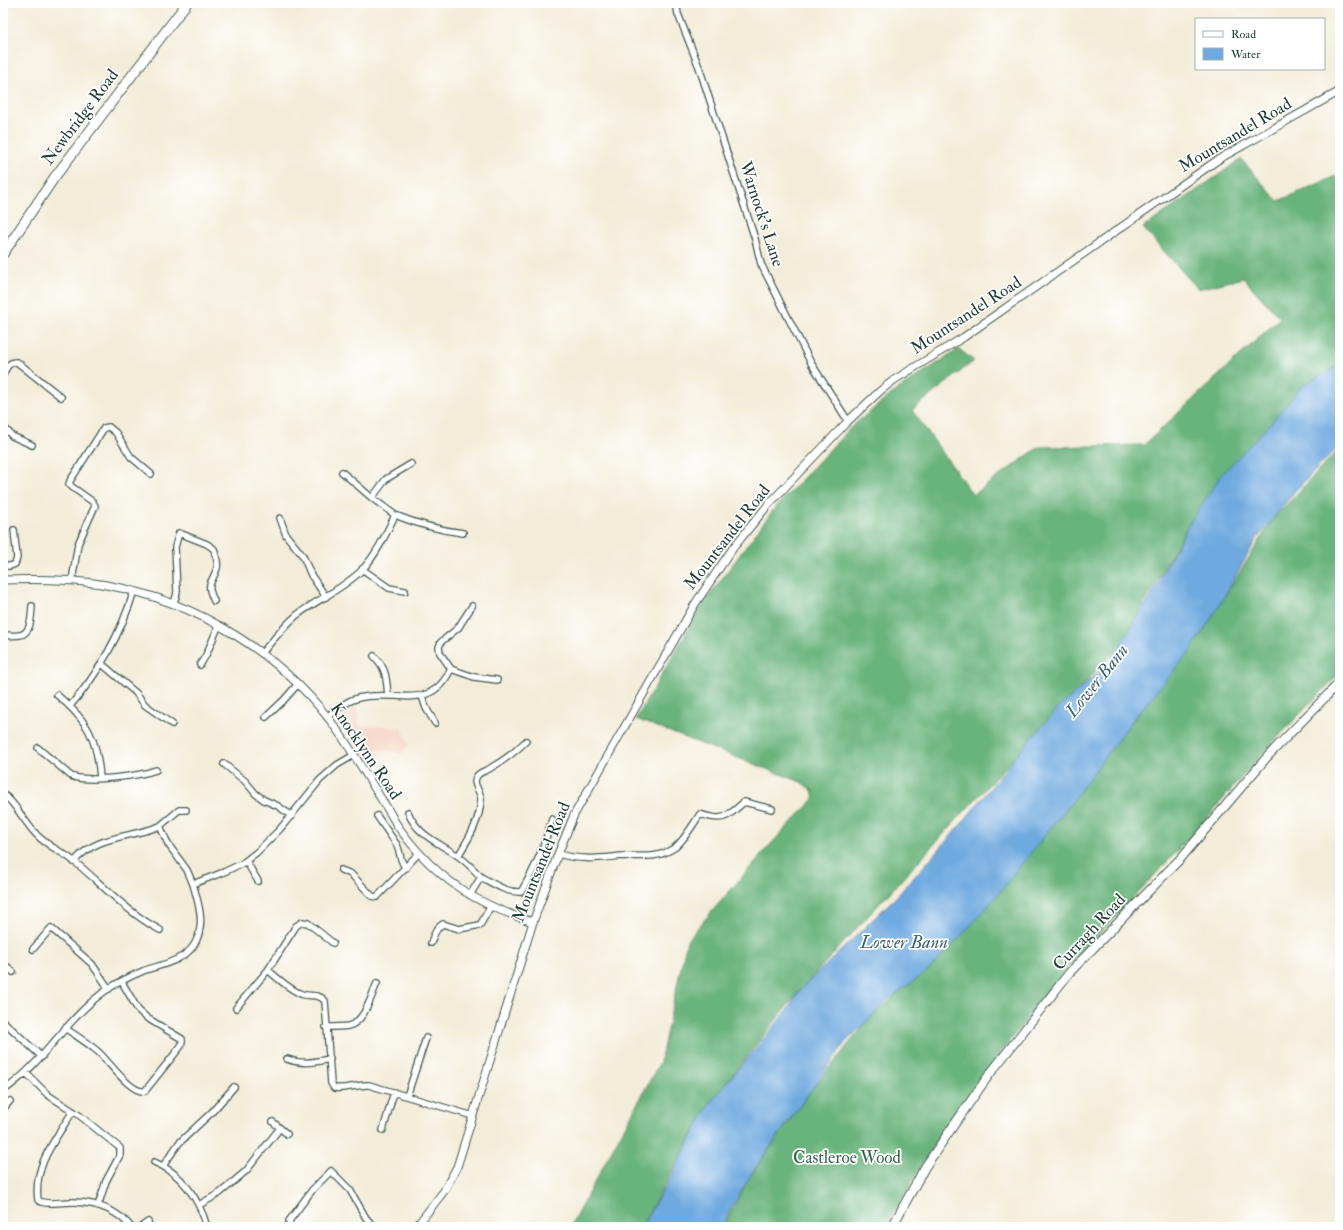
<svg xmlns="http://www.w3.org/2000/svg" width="1343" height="1230" viewBox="0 0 1343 1230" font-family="'IM FELL Double Pica',serif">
<rect width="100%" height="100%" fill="#fff"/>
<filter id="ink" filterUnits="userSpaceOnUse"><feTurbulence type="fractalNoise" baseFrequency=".025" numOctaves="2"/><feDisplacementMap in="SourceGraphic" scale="8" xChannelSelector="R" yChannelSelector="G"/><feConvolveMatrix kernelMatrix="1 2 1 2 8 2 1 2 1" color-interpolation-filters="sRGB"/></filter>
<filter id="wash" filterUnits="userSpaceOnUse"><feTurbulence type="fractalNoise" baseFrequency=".012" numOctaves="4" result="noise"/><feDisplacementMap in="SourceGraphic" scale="16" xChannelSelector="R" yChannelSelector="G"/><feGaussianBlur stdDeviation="0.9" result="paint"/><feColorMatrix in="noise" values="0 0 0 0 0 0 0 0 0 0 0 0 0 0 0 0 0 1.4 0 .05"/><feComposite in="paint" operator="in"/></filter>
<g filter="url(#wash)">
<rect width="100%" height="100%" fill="#f3ecd8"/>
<path fill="#f5d3c2" d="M356 706 360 726H382L402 729 409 744 402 753 376 749 371 765 339 718Z"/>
<path fill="#69b37b" stroke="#447858" d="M1241 159 1278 201 1340 174V367L1189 524 1120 646 1022 749 800 990 710 1103 641 1227H570L660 1062 687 940 769 846 814 799 812 790 801 782 636 719 703 604 774 509 851 427 898 389 959 349 974 361 912 410 973 495 1039 447 1144 445 1280 318 1243 278 1198 289 1143 228Z
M1340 448V673L1297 717 1255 762 1195 832 1058 978 968 1096 928 1154 886 1227H723L749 1178 810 1092 868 1020 949 948 1012 876 1070 804 1118 739 1199 638 1273 519Z"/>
<path fill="#6ea9df" stroke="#46738a" d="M1340 365V445L1295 491 1256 540 1216 611 1189 653 1134 718 1074 799 985 910 929 970 889 999 845 1043 755 1168 733 1205 722 1227H641L669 1180 710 1103 786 1012 800 990 898 895 958 828 1022 749 1058 708 1108 664 1149 599 1189 524 1222 474 1269 425 1302 386Z"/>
</g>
<g filter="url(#ink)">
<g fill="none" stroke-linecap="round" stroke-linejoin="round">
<g stroke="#3f574d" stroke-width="8">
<path id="minor" d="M676 3 678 14 699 67 755 239 761 264 811 363 848 421
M3 375C6 368 9 361 17 362L61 397
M3 426 12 436 32 445
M342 472 372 498 395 515
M372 498 386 479 411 464
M280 518 286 535 303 556 311 575 326 597
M3 566H10L15 564 17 558 14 530
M362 569 389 588 405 591
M72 581 78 544 95 506 93 502 72 487 69 484 70 481 104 428 109 427 116 433 131 457 151 474
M173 604 176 597 177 592 175 547 179 533 207 544 214 549C215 555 219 562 217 568 212 585 205 581 214 601
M3 635C8 635 15 636 20 635 32 633 31 615 32 606
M262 653C273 640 284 626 297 615 318 599 343 589 362 570 377 554 386 534 395 515 417 524 439 530 463 533
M374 656C387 669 386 678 388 695
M102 664 136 693 145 705 172 724
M200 665 206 655 219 625
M451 669 440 653 439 647 441 642 458 628 472 606
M57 695C88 721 97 738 100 778
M422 696 426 708 435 723
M70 706C99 673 121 633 134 591
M266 717 283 701 298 684
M327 717C336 709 346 701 358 698 397 688 429 714 451 669L474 677 497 680
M38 748 71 776C88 783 139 776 156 770
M224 764 245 781 256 794 264 800 278 806 292 816
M3 794C18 805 25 825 40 838 50 847 64 853 75 862 103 885 128 913 160 930
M408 812C417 836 440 843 458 856 467 862 474 870 481 877
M377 816 397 845C401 853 399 861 406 868
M160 826 179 810H186
M558 854C583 861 599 858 624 856 643 856 657 859 674 848 682 843 695 822 700 814 723 822 726 818 744 802L772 809
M458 856C469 838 480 821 481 799 481 791 471 784 477 776 480 771 488 771 492 767 505 760 516 751 526 741
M246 861 258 881
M74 862C95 835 131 838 160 826L168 844 187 870 193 884
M341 870 351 874 372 896 377 897 419 853
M470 895 481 877C494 884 507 893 521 892 536 867 544 847 552 819
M431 943C433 936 437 927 443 924L459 929 480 925 491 906
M33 949 51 928 92 964 109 989
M3 963 13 972
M268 970C277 978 288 988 299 993 308 998 318 992 325 1001L331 1083 334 1088C346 1090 357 1084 369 1085L473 1116
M236 1008 268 970 296 926 302 922 308 923 333 943
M3 1021 42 1057
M326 1027C333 1027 341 1027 348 1026 364 1023 371 997 377 983
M65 1028C75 1035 86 1042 96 1050 107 1058 130 1094 145 1091L181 1046 182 1042V1039L147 1018 138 1010 122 982
M287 1059C303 1065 314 1062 330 1059
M26 1073 48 1095 79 1115 120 1148V1155L106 1181 98 1206
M3 1091C44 1063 67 1017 108 989 119 982 131 976 143 971 160 965 184 961 194 945 206 925 199 905 193 884L224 872 243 863 257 852 280 829 320 780 337 765 354 755
M407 1096 426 1038
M3 1109 10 1101
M73 1111C56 1139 33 1165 38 1200 44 1206 66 1201 75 1202 97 1203 117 1210 131 1227
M273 1122 287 1134
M383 1130 394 1092
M154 1162C182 1173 199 1199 207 1227
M163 1166 179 1143 212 1112 234 1087
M199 1205 220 1193 246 1171 280 1128
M141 1227 148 1222
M290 1227 289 1221 313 1189 331 1171 350 1190 366 1218 374 1227"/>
</g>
<g stroke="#3f574d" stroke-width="9">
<path id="tertiary" d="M3 580C38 579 72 579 106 585 198 601 287 657 340 734 357 758 371 783 387 808 391 814 394 821 399 828 422 860 453 888 489 905 503 912 518 917 533 922
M416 1227 444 1191 457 1167 533 922 558 854 574 815 695 604 733 548 768 505 848 421 880 391 894 380 964 337 1219 159 1340 91"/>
</g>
<g stroke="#3f574d" stroke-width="10">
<path id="primary" d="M892 1227 925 1167 949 1132 989 1075 1070 972 1181 858 1267 757 1340 682"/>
</g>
<g stroke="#3f574d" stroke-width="11">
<path id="trunk" d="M3 254 54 178 187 3"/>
</g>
<use href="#minor" stroke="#fff" stroke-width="5.5"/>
<use href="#tertiary" stroke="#fff" stroke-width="7"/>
<use href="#primary" stroke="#fff" stroke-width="8"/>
<use href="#trunk" stroke="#fff" stroke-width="9"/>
</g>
</g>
<g text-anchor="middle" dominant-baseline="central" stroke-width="3.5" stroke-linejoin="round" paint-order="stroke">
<g font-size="17" fill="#1f3d34" stroke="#fff">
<text transform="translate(80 117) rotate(-53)">Newbridge Road</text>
<text transform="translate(1235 135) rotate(-31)">Mountsandel Road</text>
<text transform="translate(762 214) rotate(72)">Warnock's Lane</text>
<text transform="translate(966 315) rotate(-33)">Mountsandel Road</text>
<text transform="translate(727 537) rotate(-52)">Mountsandel Road</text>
<text transform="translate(366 751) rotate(56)">Knocklynn Road</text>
<text transform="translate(541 862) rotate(-68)">Mountsandel Road</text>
<text transform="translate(1089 932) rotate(-47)">Curragh Road</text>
</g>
<g font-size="17" fill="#38624b" stroke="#fff">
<text x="847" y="1157">Castleroe Wood</text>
</g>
<g font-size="18" font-style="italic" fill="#3b6370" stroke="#fff">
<text transform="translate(1097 681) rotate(-51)">Lower Bann</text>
<text x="904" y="942">Lower Bann</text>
</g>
</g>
<rect width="1343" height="1230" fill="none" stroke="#fff" stroke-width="16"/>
<rect x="1195" y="18" width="130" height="52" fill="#ffffff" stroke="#a5b1ae"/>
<rect x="1203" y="31" width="20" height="6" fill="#ffffff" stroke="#a5b1ae"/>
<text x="1231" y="38" font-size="12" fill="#1f3d34">Road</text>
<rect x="1203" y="48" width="20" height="12" fill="#6ea9df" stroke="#a5b1ae"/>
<text x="1231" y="58" font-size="12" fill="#1f3d34">Water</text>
</svg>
